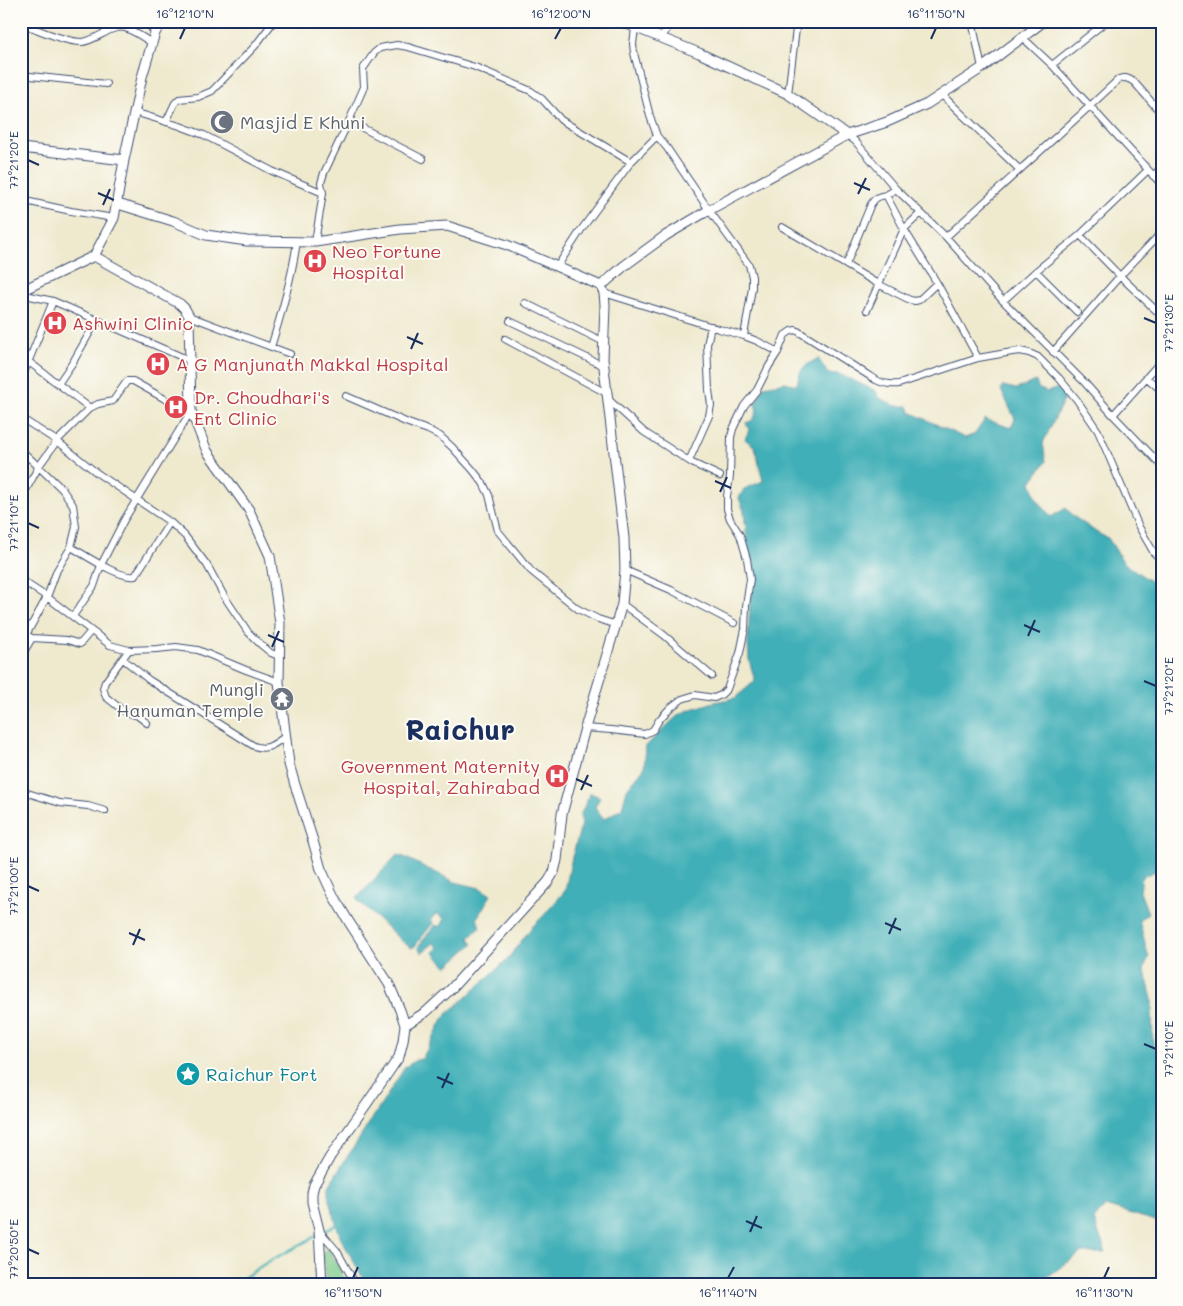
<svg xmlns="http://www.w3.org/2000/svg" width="1183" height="1306" viewBox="0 0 1183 1306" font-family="Mali,sans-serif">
<rect width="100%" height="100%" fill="#fdfcf7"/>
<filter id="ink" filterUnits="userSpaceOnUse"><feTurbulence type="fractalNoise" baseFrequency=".02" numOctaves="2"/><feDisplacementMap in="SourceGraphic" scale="10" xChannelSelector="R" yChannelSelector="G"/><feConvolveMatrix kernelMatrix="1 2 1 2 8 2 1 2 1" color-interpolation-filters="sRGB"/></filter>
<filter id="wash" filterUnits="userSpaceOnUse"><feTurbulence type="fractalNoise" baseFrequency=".0096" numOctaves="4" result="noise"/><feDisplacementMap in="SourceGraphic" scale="20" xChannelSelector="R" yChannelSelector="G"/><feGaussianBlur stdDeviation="1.12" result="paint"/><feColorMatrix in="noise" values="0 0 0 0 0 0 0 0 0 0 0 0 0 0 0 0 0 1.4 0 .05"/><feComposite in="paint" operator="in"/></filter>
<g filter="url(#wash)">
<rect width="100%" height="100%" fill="#efe9ce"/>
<path fill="#7dcb8b" stroke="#4c7d74" d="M328 1247 348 1285H326L323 1253Z"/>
<path fill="#3fafb7" stroke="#2d6f8a" d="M818 358 828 374H839L876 391 878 397 896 406H908L910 412 965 438 975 434 985 419 1011 428 1015 419 1001 390 1003 386 1016 389 1036 381 1038 388 1047 392 1061 387 1065 397 1043 443 1046 462 1031 482 1037 499 1051 517 1066 508 1073 516 1099 534 1108 538 1124 563 1162 589V868L1142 877 1140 892 1148 913 1139 920 1149 958 1144 967 1152 999 1153 1044 1162 1062V1223L1105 1206 1094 1220 1106 1253H1081L1047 1277 1038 1285H367L341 1239 329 1200V1185L381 1105 405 1067 416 1060 422 1059 444 1017 497 969 509 957 532 927 545 914 565 891 572 857 582 823 580 816 590 793 600 797 595 807 604 819 622 808 627 789 644 768 646 746 677 716 689 710 714 702 735 698 755 681 749 660 748 644 750 601 755 584 747 541 744 511 739 498 744 489 763 481 755 447 745 439 749 430 746 423 753 420 757 411 755 404 764 386 785 382 797 385C800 367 804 367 818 358Z
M397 855 402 856 455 882 480 888 491 895 477 918 480 927 469 938 473 944 447 967 433 952 438 948 434 943 421 953 418 947 435 925 440 927 445 919 436 913 431 920 433 923 415 946 412 948 404 943 356 899Z"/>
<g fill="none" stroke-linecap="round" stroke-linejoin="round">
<path stroke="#3fafb7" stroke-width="2.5" d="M323 1232 338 1224
M233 1285 266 1263 318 1235"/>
</g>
</g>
<g filter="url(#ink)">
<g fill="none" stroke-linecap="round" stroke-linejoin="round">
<g stroke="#3b4b6f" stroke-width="8">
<path id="street" d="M146 21 155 33
M972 21 982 68
M23 24C39 30 65 42 82 42 96 41 112 24 125 28 134 31 144 38 152 43
M635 28 633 44 634 53 650 116 657 136 667 148 709 210 749 265 752 277V288L744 336
M644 31 649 21
M661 38 673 21
M1052 65 1107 21
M21 75 106 84
M788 94 797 21
M941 94 1020 170
M134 112 180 126 204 135 272 171 323 193
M1162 114 1134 82C1128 78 1125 77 1119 79L1090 106 1162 185
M349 121 423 159
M166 122 175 103 179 99 198 97 212 91 255 46 274 21
M847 135 855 141 896 189 946 237 1003 301 1085 383 1113 415 1162 466
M1148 170 1080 235 1120 276 1162 316
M1153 176 1162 167
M896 189 886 195 904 229 937 283 978 358
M21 200 71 211 114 218
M782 227 878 284 910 300 915 301 919 300 937 283
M946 237 1090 106 1052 65 1022 37
M315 242 323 193 321 183 324 173 349 121 364 87 363 69 374 53 380 48 397 45 408 47 475 67 531 91 542 99 561 120 631 162
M846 265 871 204C875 198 878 196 886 195
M557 267 581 230 631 162 657 136
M1036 271 1077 312
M604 293 719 329 744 336 757 341 778 352
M21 294 53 301 189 360
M1003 301 1036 271 1080 235
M525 303 604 342
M867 310 904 229 921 213
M189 316 290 354
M510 321 604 366
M505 339 608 394
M271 347C282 312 292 278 297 241
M1053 352 1120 276 1162 232
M29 362 90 408
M1147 378 1162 391
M21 380 53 301
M58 384 73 362 97 320
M346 396 408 423 428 430 440 436 452 447 472 469 483 483 489 495 498 531 531 571 578 609 598 619 617 625
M609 400 644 432 692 463 720 476
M1113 415 1162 360
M21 418 57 441 97 473 170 522 185 536 207 565 224 596 248 632 260 644 271 653 279 656
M21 450 62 489 73 505 76 527 71 547 57 570 47 597 26 635
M689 461 709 416 711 405 709 390 707 345 711 326
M21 499 39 466 57 441 90 408 98 404 113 401 127 381H133L165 399
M71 547C85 555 120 579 135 576L170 522
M625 570 671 590 734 623
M21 580 47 597 110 645 129 650 157 649 176 647 198 650 246 670 279 682
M622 604 664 635 712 676
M73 616 94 586 101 565 124 520 191 411
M21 633 32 638 67 640 80 644 91 631
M129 650 105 682 103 688 106 697 121 709 126 712 138 716 147 723
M21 657 32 638
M123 659 149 680 254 746C268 751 274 744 286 736
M585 728 611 730 645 734 653 730 659 720 670 708 682 699 695 695 714 698 721 695 727 689 740 653 745 629 746 606 750 579 747 559 740 535 730 519 727 509V496L730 476 731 437 733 429 744 406 757 390 769 366 778 352 785 335 791 331 796 330 876 380C884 384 890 385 899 384L978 358 1012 352 1020 351 1029 353 1038 357 1059 378 1077 400 1098 431 1139 527 1154 553 1162 561
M21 791 60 803 88 806 105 811
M319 1230 337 1251 356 1285"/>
</g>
<g stroke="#3b4b6f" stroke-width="11">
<path id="secondary" d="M619 21 699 53 788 94 847 135
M21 148 124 160
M118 204 173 221 206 235 247 241 315 242 400 229 447 226 507 245 601 286 624 266 665 236 709 210 847 135 887 122 927 104 982 68 1044 21
M94 256 180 304 185 309 189 316 191 411 207 451 249 510 270 556 280 623 279 682 289 764 295 785 313 841 321 869 334 897 349 922 389 984 400 1010 405 1025 403 1041 399 1057 330 1157 314 1185 312 1193V1202L319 1230 322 1285
M21 291 94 256 114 218 124 160 142 77 155 33 162 21
M405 1025 426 1012 451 989 548 882 554 872 557 860 562 814 585 728 622 604 625 570 624 538 603 359 605 305 604 293 601 286"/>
</g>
<use href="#street" stroke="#fff" stroke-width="6"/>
<use href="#secondary" stroke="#fff" stroke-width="9"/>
</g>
</g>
<path fill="none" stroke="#1b2f5e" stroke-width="2" d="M180 39 185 28M555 39 561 28M931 39 936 28M28 160 39 165M854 183 870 190M98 193 114 200M858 194 866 178M103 205 110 189M1144 318 1156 323M407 337 423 344M411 349 418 333M715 481 731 488M720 492 727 477M28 523 39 528M1024 625 1040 632M268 635 284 642M1028 636 1035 620M272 647 279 631M1144 681 1156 686M576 779 592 786M581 790 588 775M28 886 39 891M885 923 901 930M129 933 145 940M889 934 896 918M133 945 140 929M1144 1044 1156 1049M437 1077 453 1084M442 1088 449 1073M746 1221 762 1228M750 1232 757 1216M28 1249 39 1254M353 1278 358 1267M728 1278 734 1267M1104 1278 1109 1267"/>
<defs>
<g id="mosque-disc" transform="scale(1.25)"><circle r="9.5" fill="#6b7280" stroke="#fdfcf7"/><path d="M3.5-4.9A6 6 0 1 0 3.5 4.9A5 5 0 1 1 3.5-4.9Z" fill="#fff"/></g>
<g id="hospital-disc" transform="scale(1.25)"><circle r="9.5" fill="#e0444e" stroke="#fdfcf7"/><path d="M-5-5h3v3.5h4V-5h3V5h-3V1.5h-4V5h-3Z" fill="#fff"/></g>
<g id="temple-disc" transform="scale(1.25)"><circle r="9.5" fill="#6b7280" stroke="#fdfcf7"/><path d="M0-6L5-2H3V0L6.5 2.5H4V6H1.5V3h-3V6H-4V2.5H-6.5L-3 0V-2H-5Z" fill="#fff"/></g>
<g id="sight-disc" transform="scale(1.25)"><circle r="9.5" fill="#0f9aa8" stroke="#fdfcf7"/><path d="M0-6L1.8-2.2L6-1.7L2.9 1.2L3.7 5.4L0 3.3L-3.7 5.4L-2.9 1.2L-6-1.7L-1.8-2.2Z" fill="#fff"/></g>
</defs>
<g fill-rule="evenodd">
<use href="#mosque-disc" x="222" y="122"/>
<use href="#hospital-disc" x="315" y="261"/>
<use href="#hospital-disc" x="55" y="323"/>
<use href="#hospital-disc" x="158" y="364"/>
<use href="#hospital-disc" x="176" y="407"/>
<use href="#temple-disc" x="282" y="699"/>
<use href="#hospital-disc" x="557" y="776"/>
<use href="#sight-disc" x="188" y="1074"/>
</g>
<g text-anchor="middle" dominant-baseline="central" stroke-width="4" stroke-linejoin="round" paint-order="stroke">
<g font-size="18" fill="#5b616d" stroke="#fdfcf7" text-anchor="start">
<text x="240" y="122">Masjid E Khuni</text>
<text x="264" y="689" text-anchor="end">Mungli<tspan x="264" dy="21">Hanuman Temple</tspan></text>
</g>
<g font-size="18" fill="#be3a42" stroke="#fdfcf7" text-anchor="start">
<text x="332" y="251">Neo Fortune<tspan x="332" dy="21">Hospital</tspan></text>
<text x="72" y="323">Ashwini Clinic</text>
<text x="176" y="364">A G Manjunath Makkal Hospital</text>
<text x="194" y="397">Dr. Choudhari's<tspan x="194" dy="21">Ent Clinic</tspan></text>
<text x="540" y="766" text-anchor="end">Government Maternity<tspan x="540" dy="21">Hospital, Zahirabad</tspan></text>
</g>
<g font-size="18" fill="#0d838f" stroke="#fdfcf7" text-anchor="start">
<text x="206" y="1074">Raichur Fort</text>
</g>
<g font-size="28" font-weight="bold" fill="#1b2f5e" stroke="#fdfcf7">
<text x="460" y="729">Raichur</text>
</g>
</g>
<rect width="1183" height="1306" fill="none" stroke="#fdfcf7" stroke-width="55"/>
<rect x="28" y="28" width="1128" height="1250" fill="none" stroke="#1b2f5e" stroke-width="2"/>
<g font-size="12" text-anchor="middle" fill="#1b2f5e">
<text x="185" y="18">16°12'10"N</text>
<text x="561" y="18">16°12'00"N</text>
<text x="936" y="18">16°11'50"N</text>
<text transform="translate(14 160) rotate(-90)" y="4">77°21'20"E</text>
<text transform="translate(1169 323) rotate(-90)" y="4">77°21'30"E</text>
<text transform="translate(14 523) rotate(-90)" y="4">77°21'10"E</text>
<text transform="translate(1169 686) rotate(-90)" y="4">77°21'20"E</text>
<text transform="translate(14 886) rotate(-90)" y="4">77°21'00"E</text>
<text transform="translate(1169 1049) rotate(-90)" y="4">77°21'10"E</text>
<text transform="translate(14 1249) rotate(-90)" y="4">77°20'50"E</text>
<text x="353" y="1297">16°11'50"N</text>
<text x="728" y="1297">16°11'40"N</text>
<text x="1104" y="1297">16°11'30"N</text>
</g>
</svg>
